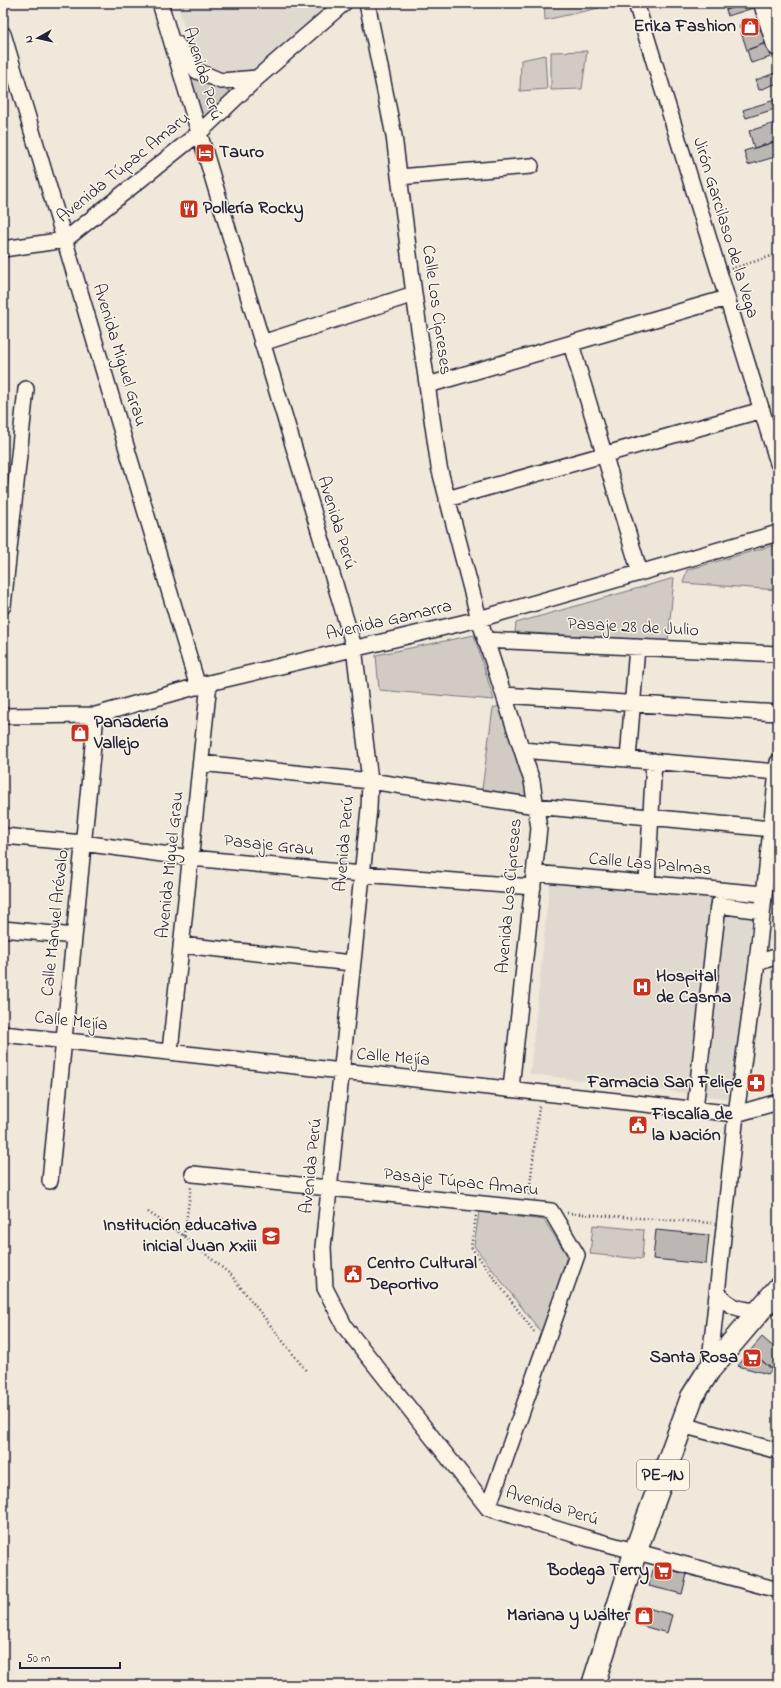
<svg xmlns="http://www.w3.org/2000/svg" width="781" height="1688" viewBox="0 0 781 1688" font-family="'Indie Flower',sans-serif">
<rect width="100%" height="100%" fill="#efe8db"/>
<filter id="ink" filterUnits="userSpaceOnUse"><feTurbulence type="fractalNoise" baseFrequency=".025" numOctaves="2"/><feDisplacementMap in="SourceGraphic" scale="8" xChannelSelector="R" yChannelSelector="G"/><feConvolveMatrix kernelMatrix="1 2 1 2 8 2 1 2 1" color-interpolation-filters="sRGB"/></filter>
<g filter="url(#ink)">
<path fill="#e0d9cf" d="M177 3H334L260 67 247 73 229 74 214 68 197 55 190 46Z
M550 879 754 900 732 1099 530 1074Z"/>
<path fill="#d1cbc3" stroke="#7a767f" d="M544 3H598L599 8 545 20Z
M587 51 582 89 551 90V52Z
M545 55 547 89 520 91 521 60Z
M190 74 232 92 203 119Z
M778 544V590L683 583 687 570Z
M674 578 668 641 515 632 516 623Z
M474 635 494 700 379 690 376 655Z
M502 705 529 797 482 789 493 708Z
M778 871V938L772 940Z
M479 1212 544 1220 567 1255 544 1336 474 1246Z
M593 1225 644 1230 642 1259 590 1254Z"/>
<path fill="#bcb7b3" stroke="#22223b" d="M724 3H747L726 10Z
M747 3H751L753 8 728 16 726 10Z
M759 19 762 29 742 35 739 25Z
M762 29 766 43 747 50 742 35Z
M766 43 771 57 751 63 747 50Z
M775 73 778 83 759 90 756 80Z
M778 99V108L746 118 743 110Z
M778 122V141L754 148 749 131Z
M778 141V156L748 165 744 151Z
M778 183V190L776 191 774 184Z
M656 1230 709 1235 706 1264 653 1259Z
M762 1337 778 1351V1362L772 1369 750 1351Z
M750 1351 772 1369 768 1374 738 1366Z
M654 1566 687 1574 682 1594 649 1586Z
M641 1606 672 1615 667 1633 636 1624Z"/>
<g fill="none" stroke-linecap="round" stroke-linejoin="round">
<g stroke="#22223b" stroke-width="18">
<path id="minor" d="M160 3 354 647 370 781 369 809 323 1247 325 1288 345 1327 488 1508 586 1538 778 1590
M367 3 394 136 414 294 439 467 479 619 532 781 539 828 511 1088
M636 3 778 463
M3 34 198 687
M176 43 197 71 221 81 257 78
M399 177 531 166
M3 249 65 240 200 132 257 78 344 3
M262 343 414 294
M571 344 640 573
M428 385 727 298
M447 499 762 410
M3 606 26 389
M485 640 778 654
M504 695 778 713
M3 716 96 715 209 683 479 619 778 533
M522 750 777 772
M628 759 637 647
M201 763 370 781 536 806 771 829
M3 836 83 843 191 858 362 874 533 887
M534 873 763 894
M647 883 654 761
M3 929 74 936
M181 945 352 963
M757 963 778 956
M3 1034 736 1114 778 1102
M170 1051 209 683
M695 1109 718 905 762 911
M193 1174 551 1211 577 1255 488 1508
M50 1181 96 715
M718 1292C727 1308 743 1310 760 1311
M709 1370 736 1114 757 963 778 762
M682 1425 778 1451"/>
</g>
<g stroke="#22223b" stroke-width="25">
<path id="highway" d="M765 3 778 45
M593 1685 636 1550 692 1397 709 1370 778 1289"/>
</g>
<path stroke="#22223b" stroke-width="2.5" stroke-dasharray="1 3" stroke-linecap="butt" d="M731 269 778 254
M529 1195 539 1106
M148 1212 184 1236 231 1275 307 1372
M567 1213 712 1223
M476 1216 471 1247 535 1333
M184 1236 191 1187"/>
<use href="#minor" stroke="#fcf5e5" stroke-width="15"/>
<use href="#highway" stroke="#fcf5e5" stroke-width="22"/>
</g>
</g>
<defs>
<g id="shop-square" transform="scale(1)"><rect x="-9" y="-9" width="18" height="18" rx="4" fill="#c8321e" stroke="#fcf5e5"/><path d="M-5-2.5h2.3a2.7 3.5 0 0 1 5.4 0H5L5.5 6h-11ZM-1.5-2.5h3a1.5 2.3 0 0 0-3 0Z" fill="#fff"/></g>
<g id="hotel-square" transform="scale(1)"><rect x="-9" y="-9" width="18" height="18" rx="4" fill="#c8321e" stroke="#fcf5e5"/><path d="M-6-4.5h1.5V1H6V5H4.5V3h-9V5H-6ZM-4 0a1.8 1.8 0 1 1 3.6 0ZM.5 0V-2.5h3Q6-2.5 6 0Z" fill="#fff"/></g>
<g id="restaurant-square" transform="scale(1)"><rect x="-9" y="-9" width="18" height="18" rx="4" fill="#c8321e" stroke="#fcf5e5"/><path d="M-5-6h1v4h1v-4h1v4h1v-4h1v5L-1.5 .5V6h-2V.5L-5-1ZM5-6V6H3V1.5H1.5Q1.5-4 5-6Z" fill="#fff"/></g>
<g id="hospital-square" transform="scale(1)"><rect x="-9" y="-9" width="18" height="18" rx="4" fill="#c8321e" stroke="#fcf5e5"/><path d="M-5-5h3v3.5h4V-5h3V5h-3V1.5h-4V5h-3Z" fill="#fff"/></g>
<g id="pharmacy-square" transform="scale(1)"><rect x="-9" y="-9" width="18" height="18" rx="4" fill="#c8321e" stroke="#fcf5e5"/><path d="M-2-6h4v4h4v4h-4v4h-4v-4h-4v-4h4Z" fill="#fff"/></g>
<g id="civic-square" transform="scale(1)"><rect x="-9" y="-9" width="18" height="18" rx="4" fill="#c8321e" stroke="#fcf5e5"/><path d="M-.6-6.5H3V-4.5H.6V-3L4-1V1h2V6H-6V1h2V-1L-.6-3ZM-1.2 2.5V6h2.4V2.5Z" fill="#fff"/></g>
<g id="school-square" transform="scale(1)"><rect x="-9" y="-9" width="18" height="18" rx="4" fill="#c8321e" stroke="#fcf5e5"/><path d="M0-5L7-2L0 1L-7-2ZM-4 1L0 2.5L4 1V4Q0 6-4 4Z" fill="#fff"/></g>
<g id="supermarket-square" transform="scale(1)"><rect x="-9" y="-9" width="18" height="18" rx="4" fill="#c8321e" stroke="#fcf5e5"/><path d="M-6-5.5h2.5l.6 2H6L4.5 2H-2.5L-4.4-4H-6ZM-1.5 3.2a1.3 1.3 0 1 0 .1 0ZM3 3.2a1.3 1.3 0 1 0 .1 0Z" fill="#fff"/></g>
</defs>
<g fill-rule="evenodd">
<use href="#shop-square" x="750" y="27"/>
<use href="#hotel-square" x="205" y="153"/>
<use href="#restaurant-square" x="189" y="209"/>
<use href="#shop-square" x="80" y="733"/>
<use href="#hospital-square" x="642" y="987"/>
<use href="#pharmacy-square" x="756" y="1083"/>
<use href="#civic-square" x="638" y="1125"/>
<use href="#school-square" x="271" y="1236"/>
<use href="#civic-square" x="353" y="1274"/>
<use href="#supermarket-square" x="752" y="1358"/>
<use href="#supermarket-square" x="663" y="1571"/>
<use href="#shop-square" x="644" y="1616"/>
</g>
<g text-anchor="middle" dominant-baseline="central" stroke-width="3" stroke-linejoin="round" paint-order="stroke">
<rect fill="#fcf5e5" stroke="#63616e" stroke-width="1" x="637" y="1460" width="52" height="30" rx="3"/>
<g font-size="17" font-weight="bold" fill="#22223b">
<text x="663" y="1475">PE-1N</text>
</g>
<g font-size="18" font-weight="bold" fill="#22223b" stroke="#fcf5e5" text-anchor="end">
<text x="736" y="27">Erika Fashion</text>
<text x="219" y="153" text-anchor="start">Tauro</text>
<text x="203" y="209" text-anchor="start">Pollería Rocky</text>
<text x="94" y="723" text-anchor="start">Panadería<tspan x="94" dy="21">Vallejo</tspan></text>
<text x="656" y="977" text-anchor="start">Hospital<tspan x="656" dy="21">de Casma</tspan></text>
<text x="742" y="1083">Farmacia San Felipe</text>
<text x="652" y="1115" text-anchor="start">Fiscalía de<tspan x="652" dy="21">la Nación</tspan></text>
<text x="257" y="1226">Institución educativa<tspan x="257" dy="21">inicial Juan Xxiii</tspan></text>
<text x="367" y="1264" text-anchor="start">Centro Cultural<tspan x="367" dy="21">Deportivo</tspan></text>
<text x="738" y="1358">Santa Rosa</text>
<text x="649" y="1571">Bodega Terry</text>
<text x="630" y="1616">Mariana y Walter</text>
</g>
<g font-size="18" fill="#22223b" stroke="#fcf5e5">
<text transform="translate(202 74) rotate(73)">Avenida Perú</text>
<text transform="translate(124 168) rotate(-39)">Avenida Túpac Amaru</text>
<text transform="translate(725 228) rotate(73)">Jirón Garcilaso de la Vega</text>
<text transform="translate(436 310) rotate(82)">Calle Los Cipreses</text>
<text transform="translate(119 355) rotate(73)">Avenida Miguel Grau</text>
<text transform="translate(336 523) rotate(73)">Avenida Perú</text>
<text transform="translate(389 621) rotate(-13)">Avenida Gamarra</text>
<text transform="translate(633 628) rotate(3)">Pasaje 28 de Julio</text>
<text transform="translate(345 844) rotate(-85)">Avenida Perú</text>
<text transform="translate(269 846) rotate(6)">Pasaje Grau</text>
<text transform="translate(171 865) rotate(-84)">Avenida Miguel Grau</text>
<text transform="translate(650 865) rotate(5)">Calle Las Palmas</text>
<text transform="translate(510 896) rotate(-85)">Avenida Los Cipreses</text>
<text transform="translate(56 923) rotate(-84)">Calle Manuel Arévalo</text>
<text transform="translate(71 1022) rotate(6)">Calle Mejía</text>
<text transform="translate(393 1058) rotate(5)">Calle Mejía</text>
<text transform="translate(312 1166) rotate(-84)">Avenida Perú</text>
<text transform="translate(461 1183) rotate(6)">Pasaje Túpac Amaru</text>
<text transform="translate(552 1507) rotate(17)">Avenida Perú</text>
</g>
</g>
<rect width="781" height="1688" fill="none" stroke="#fcf5e5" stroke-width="16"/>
<rect x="8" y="8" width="765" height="1672" fill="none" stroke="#22223b" stroke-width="1.5" filter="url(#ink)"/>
<g transform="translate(38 38) rotate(262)" stroke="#fcf5e5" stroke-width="3" paint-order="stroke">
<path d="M0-3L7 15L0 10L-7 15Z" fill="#22223b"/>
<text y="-6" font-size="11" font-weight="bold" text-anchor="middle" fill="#22223b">N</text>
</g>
<path d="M20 1662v6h100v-6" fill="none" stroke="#22223b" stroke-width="2"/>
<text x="26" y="1662" font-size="12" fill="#22223b" stroke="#fcf5e5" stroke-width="3" paint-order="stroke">50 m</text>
</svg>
